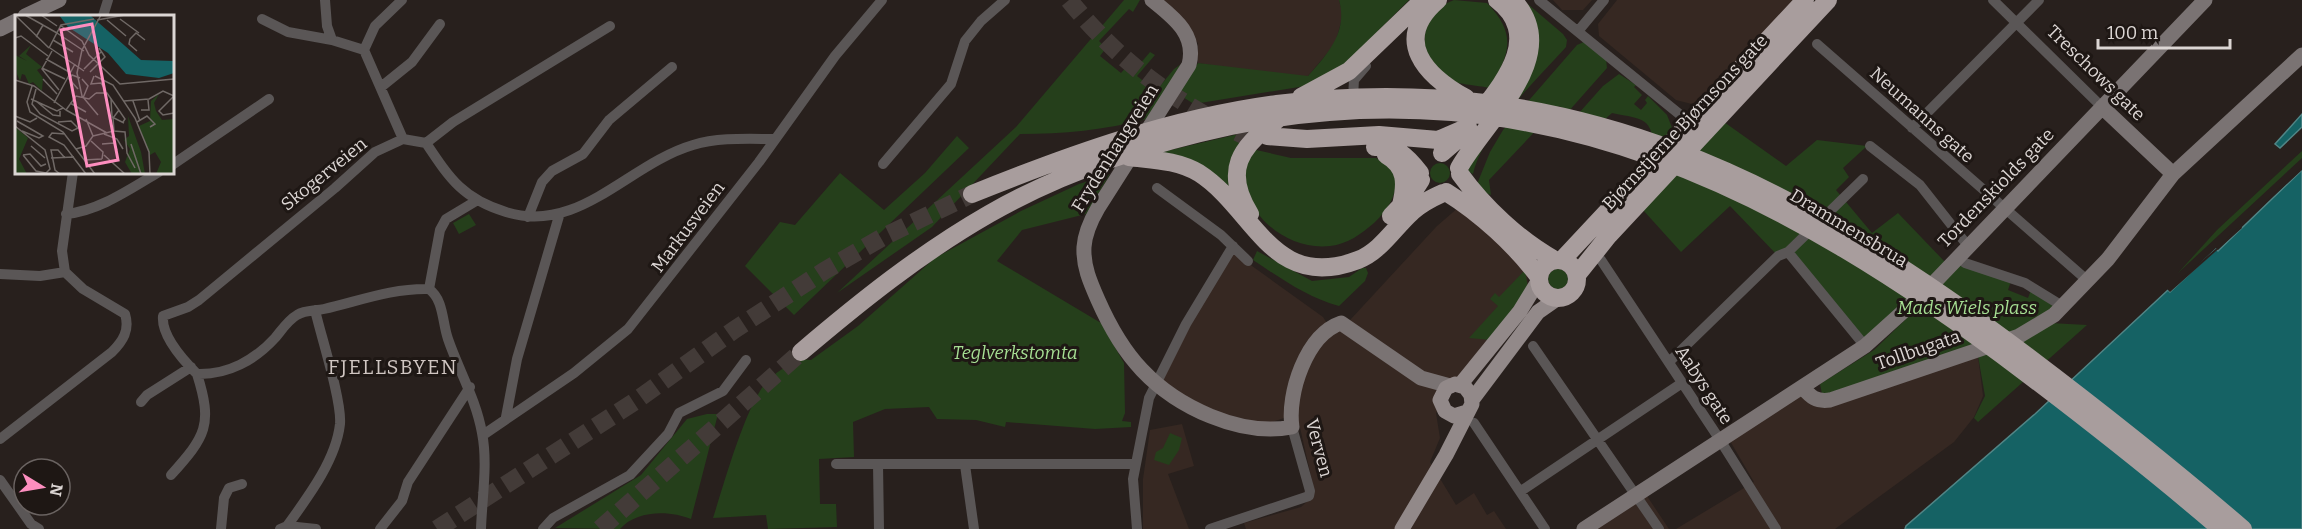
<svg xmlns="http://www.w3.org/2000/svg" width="2302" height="529" viewBox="0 0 2302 529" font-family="Bitter,serif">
<rect width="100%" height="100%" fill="#28201d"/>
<path fill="#362822" d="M1156 0H1339L1343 15 1335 44 1308 76 1280 88 1237 69 1198 63V43L1177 19Z
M1553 0H1592L1583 10H1562Z
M1617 0H1798L1696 105 1676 100 1599 36 1598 24Z
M1459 207 1516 257 1527 274 1528 288 1463 372 1436 413 1440 438 1430 462 1456 505 1474 493 1487 515 1494 511 1506 529H1246L1244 523 1301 507 1311 498 1313 485 1299 423 1287 417 1266 424 1222 414 1157 384 1233 246 1252 266 1323 317 1333 333 1339 332 1437 226Z
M1978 356 1983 396 1974 417 1954 442 1835 529H1676L1754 482 1730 441 1802 387 1813 399Z
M1182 424 1194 466 1168 474 1189 529H1143V479L1150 430Z
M1645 493 1669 529H1586Z"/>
<path fill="#253f1b" d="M1124 0H1140L1133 12 1129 9 1099 41 1106 48 1100 56 1121 73 1127 66 1134 71 1150 52 1155 55 1137 76 1156 91 1174 69 1181 64 1147 119C1105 130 1063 134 1020 134L932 227 837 293 1016 127Z
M1339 0H1409L1335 74 1305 86 1194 104 1178 94 1198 63 1308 76C1328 53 1348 32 1339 0Z
M1454 0 1487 3C1517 34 1510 53 1490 88 1477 85 1455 85 1444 77 1414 57 1420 12 1454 0Z
M1523 0 1563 34 1567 40 1566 47C1535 82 1484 128 1473 174L1468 171 1469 162 1522 85Z
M1586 41 1606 59 1607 68 1568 112 1559 106 1489 180 1491 195 1475 189 1490 152 1503 130 1577 45Z
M1619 74 1636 85 1634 87 1642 95 1634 104 1641 110 1647 103 1645 100 1648 96 1667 115 1673 130 1655 152C1651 116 1645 120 1612 113L1604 120 1579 113 1603 86Z
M1724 122 1786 166 1817 140 1867 146 1843 168 1849 177 1836 190 1872 233 1898 213 1945 262 1865 341 1788 252 1778 256 1730 206 1681 252 1643 210Z
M1243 133 1234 157V193L1158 153Z
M957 136 969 148 794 315 745 266 780 222 795 225 840 173 884 210 925 173Z
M1252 149 1291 158H1376L1389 165 1397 176C1396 196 1389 209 1374 223 1361 234 1348 244 1330 246 1279 252 1226 199 1252 149Z
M2302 151V158L2178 273 2217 230Z
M1430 173a10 10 0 1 1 20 0a10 10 0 1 1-20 0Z
M1110 174 1086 214 1022 230 997 261 1101 323 1124 363 1125 413 1122 421 1131 422V427L1095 429 1006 422 1005 427 976 420 937 419 929 407 885 409 853 422 854 457 819 459 820 504H836L837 527 768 529 766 515 713 518C724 484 745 407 767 381 775 373 787 366 797 359L811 360 858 326 935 258 1021 211 1079 184Z
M469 214 476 225 459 234 453 223Z
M1257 251 1312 281 1349 277 1362 268H1366L1368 273 1365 281 1339 306C1308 298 1280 278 1253 260Z
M1955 264 2011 281 2008 290 2028 298 2031 290 2057 305 2017 333 1831 394H1822L1820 384 1874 350 1904 321Z
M1548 279a10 10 0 1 1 20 0a10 10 0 1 1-20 0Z
M1525 270 1528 288 1491 340 1469 338 1498 306 1490 299 1495 293 1499 297Z
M2050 323 2087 325 1978 422 1974 418 1985 396 1978 356Z
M707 414H718L691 519C670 510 636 510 620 529L555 528 641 475 687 419Z
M1170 433 1182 438 1179 450 1169 465 1154 460 1156 452 1163 448Z"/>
<path fill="#156264" stroke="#518586" stroke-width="1.5" d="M2302 114V127L2280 148 2275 144Z
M2302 170V529H1905L1906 526 2035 414 2168 290 2170 292 2216 249 2218 251Z"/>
<path fill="#28201d" d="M2302 167V170L2241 226 2242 228 2170 292 2166 288H2170L2218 247Z"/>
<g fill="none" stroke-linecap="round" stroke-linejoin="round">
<path stroke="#433b38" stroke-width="18" stroke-dasharray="18 9" stroke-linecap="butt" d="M1069 0C1123 67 1181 106 1258 142
M437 529 634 402 734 330 824 271 883 237 972 194
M600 529 801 352"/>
<path stroke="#5a5656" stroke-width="10" d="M325 0 327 26 332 40 364 50 403 139
M1539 0 1694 126
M1993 0 2102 107
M103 16 108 0
M262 19 288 32 332 40
M1579 30 1604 0
M1817 44 2088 281
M364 50 375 26 402 0
M381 87 412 62 440 24
M1353 97 1354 80 1366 66
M1912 128 2039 0
M426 143 453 122 610 26
M1870 146 1920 185 1968 246
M883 164 951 84 965 41 981 21 1005 0
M172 165 269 99
M1157 188 1221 235 1248 261
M66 214C99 211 130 189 159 172
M528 217 542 182 552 171 583 154 609 120 672 67
M1788 252 1865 346
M1957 256 1965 263 2025 283 2064 307
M1601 260 1720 440 1776 529
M0 274 40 276 65 272
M429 289 440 230 446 219 476 201
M1533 346 1659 529
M1669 362 1778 256 1788 252 1863 179
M141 402 147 395 191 367
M506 417 517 359 559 216
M1474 423 1545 529
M483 435 574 373 628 329 759 162 835 56 882 0
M0 439 112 352C123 341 130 330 125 314L83 289 65 272 62 251 73 172
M836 464H1135
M878 464 879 529
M965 465 974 529
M171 475C206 436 213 425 197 374
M0 480 31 524 39 529
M1521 491 1682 383
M287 526 316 529
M221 529 224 498 229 488 242 484
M280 529 287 526C308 497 336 460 340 424 342 401 321 336 315 310
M380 529 402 501 408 482 470 387
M481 529C482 498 488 463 482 433 476 399 459 371 448 339 442 322 444 300 429 289 392 288 359 301 324 309 315 311 305 310 297 315 288 320 281 331 275 338 255 360 228 375 197 374 184 361 161 336 163 316L188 307 199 300 335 188 375 152 403 139 426 143C450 179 463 199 506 212 579 235 628 164 693 145 719 137 749 139 775 139
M543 529 553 518 630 475 668 434 679 413 723 391 746 360
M1137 529 1133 479 1149 398 1186 324 1233 246
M1210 529 1309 496 1310 491 1292 427"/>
<path stroke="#7a7373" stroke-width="15" d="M1152 0C1173 17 1197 34 1189 65L1098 208C1091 220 1085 233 1084 247 1083 266 1090 282 1098 300 1109 325 1123 350 1142 370 1177 407 1240 437 1292 427 1287 394 1306 335 1341 323L1421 378 1450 386
M25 16 59 0
M0 29 16 21
M2102 107 2173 174
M1802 387C1811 397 1816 402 1830 400L2019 336 2054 315 2108 259 2173 174 2302 55
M1584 529 1865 346 1926 291 2205 0"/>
<path stroke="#928989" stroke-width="15" d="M1460 385 1520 311 1539 280
M1472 400 1538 312 1558 298
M1402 529 1446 455 1472 404 1471 395 1465 387 1455 384 1446 388 1440 400 1445 411 1454 416 1467 412"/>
<path stroke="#a89d9d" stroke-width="18" d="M1438 0C1391 40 1426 76 1466 98
M1301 97 1349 71 1423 0
M1482 110C1507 78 1541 34 1497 0
M1267 136 1307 139 1379 135 1438 140 1468 127
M1375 147C1397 146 1407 156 1420 173
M1442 153 1464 134
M1386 155C1407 167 1406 184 1401 205
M1129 157C1153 160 1177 160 1199 173 1255 209 1272 293 1358 260 1381 251 1394 228 1412 212 1421 203 1432 198 1443 193
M1459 168C1485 121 1565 55 1513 0
M1460 174C1484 207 1519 240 1555 260
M1446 192C1480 213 1515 245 1539 277
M972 194C1071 154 1171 118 1277 104 1572 66 1799 184 2027 356 2101 412 2173 469 2243 529
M1250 214C1223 171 1240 146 1277 120
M1391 216 1412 194 1421 180
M1562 260 1805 0
M1539 279a19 19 0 1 1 38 0a19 19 0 1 1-38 0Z
M1577 275 1609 235 1828 0
M801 352C861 301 921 253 989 214 1064 171 1147 144 1231 126 1540 62 1787 192 2026 373 2092 423 2158 475 2221 529"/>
</g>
<g text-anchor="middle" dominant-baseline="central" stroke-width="6" stroke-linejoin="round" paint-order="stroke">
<g font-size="18" fill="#dcd6d4" stroke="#1e1714">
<text transform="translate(2096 73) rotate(44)">Treschows gate</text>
<text transform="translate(1922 115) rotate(42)">Neumanns gate</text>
<text transform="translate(1685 122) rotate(-47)">Bjørnstjerne Bjørnsons gate</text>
<text transform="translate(1115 148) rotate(-58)">Frydenhaugveien</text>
<text transform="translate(324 174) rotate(-39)">Skogerveien</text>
<text transform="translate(1996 188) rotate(-46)">Tordenskiolds gate</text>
<text transform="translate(688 227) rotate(-53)">Markusveien</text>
<text transform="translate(1849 228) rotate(31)">Drammensbrua</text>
<text transform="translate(1918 350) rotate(-19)">Tollbugata</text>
<text transform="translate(1704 385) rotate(57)">Aabys gate</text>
<text transform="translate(1319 448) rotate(75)">Verven</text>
</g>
<g font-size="18" font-style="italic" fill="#a6df93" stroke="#1e1714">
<text x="1967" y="308">Mads Wiels plass</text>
<text x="1015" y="353">Teglverkstomta</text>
</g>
<g font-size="20" letter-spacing="1.5" fill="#d0c6c2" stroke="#1e1714">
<text x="393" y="367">FJELLSBYEN</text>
</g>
</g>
<g transform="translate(15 15)">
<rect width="159" height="159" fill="#28201d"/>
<path d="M16 30 11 39 27 52 22 55 28 63 27 76 18 67 14 69 10 60 7 59 5 66 2 59 0 40 12 46 4 41ZM144 79 139 88 141 96 147 105 159 104V159H141L146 147 140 137 135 140 124 111 135 106 136 86ZM113 101 126 137 130 159H117L110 147 115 134 109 125 114 121ZM0 112 13 123 4 144 12 159H0Z" fill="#253f1b"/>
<path d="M44 0 76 1 126 45 159 46V58L144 63 111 59 93 38 53 12Z" fill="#156264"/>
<path fill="none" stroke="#706966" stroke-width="1.5" d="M0 0 34 33M10 0 28 10M26 0 42 11M105 4 124 18M82 5 110 0M92 5 111 21M45 10 67 26 74 40 105 69 159 64M42 18 69 36M21 22 28 10 42 18M0 23 6 21 33 41M38 25 58 37M34 33 46 10 79 4M35 33 69 56M37 36 27 54 44 75M122 36 114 29 115 24 121 18 130 25M31 44 56 58M27 53 50 64M69 54 86 37M75 57 90 42 84 33M79 61 76 69 86 68 90 74M80 61 98 70 120 103 134 137 135 159M28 64 42 79M67 64 73 71 68 83M0 65 19 71 51 95 61 81 74 84 81 78M17 71 12 87 15 97 48 117 80 159M21 74 17 89 25 99 57 116 63 113 56 106 43 107M63 74 54 64 57 60 65 63M81 78H92L110 104 108 107M159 81 144 96 148 100 159 98M16 84 42 96 48 93M96 84 97 102 109 108M21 86 38 100 45 101V96M109 86 134 84 148 76 159 81M118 86 125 106M39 88 60 49M55 88 71 97M51 95 92 118M126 95H134L133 85M83 100 67 81 62 58 67 35 86 0M0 101 15 107 22 103M122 107 132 101 140 109 135 112M7 109 2 106 28 121 24 123 7 116M0 111 30 135 35 154 31 158M99 116 110 117 112 138 120 153M50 119 37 118 34 122 49 130 71 159M89 119 102 124 108 134M78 121 99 116 98 103 104 95M76 126 88 137 87 144M87 129 99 128 102 135M116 129 126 159M16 131 30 143M61 134 71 131 78 121 71 104M8 140 21 156 31 158M8 140 15 139 26 151 31 149M89 140 110 159M36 143 59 142M69 145 87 144M45 159 40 155 36 135H43L50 143"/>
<path fill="#fd8ebf" fill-opacity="0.15" stroke="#fd8ebf" stroke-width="3" d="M77 9 103 145 72 151 46 15Z"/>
<rect width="159" height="159" fill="none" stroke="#dcd6d4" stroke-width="3"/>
</g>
<g transform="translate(42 487) rotate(101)"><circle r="28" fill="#1e1714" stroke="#6a6361" stroke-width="1.5"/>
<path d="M0-4.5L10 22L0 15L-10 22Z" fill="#fd8ebf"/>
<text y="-9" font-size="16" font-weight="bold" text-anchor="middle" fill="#dcd6d4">N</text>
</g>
<path d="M2098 39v9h132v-9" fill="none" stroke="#dcd6d4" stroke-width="3"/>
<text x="2107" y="39" font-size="18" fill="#dcd6d4" stroke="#1e1714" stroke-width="4.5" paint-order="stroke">100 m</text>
</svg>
